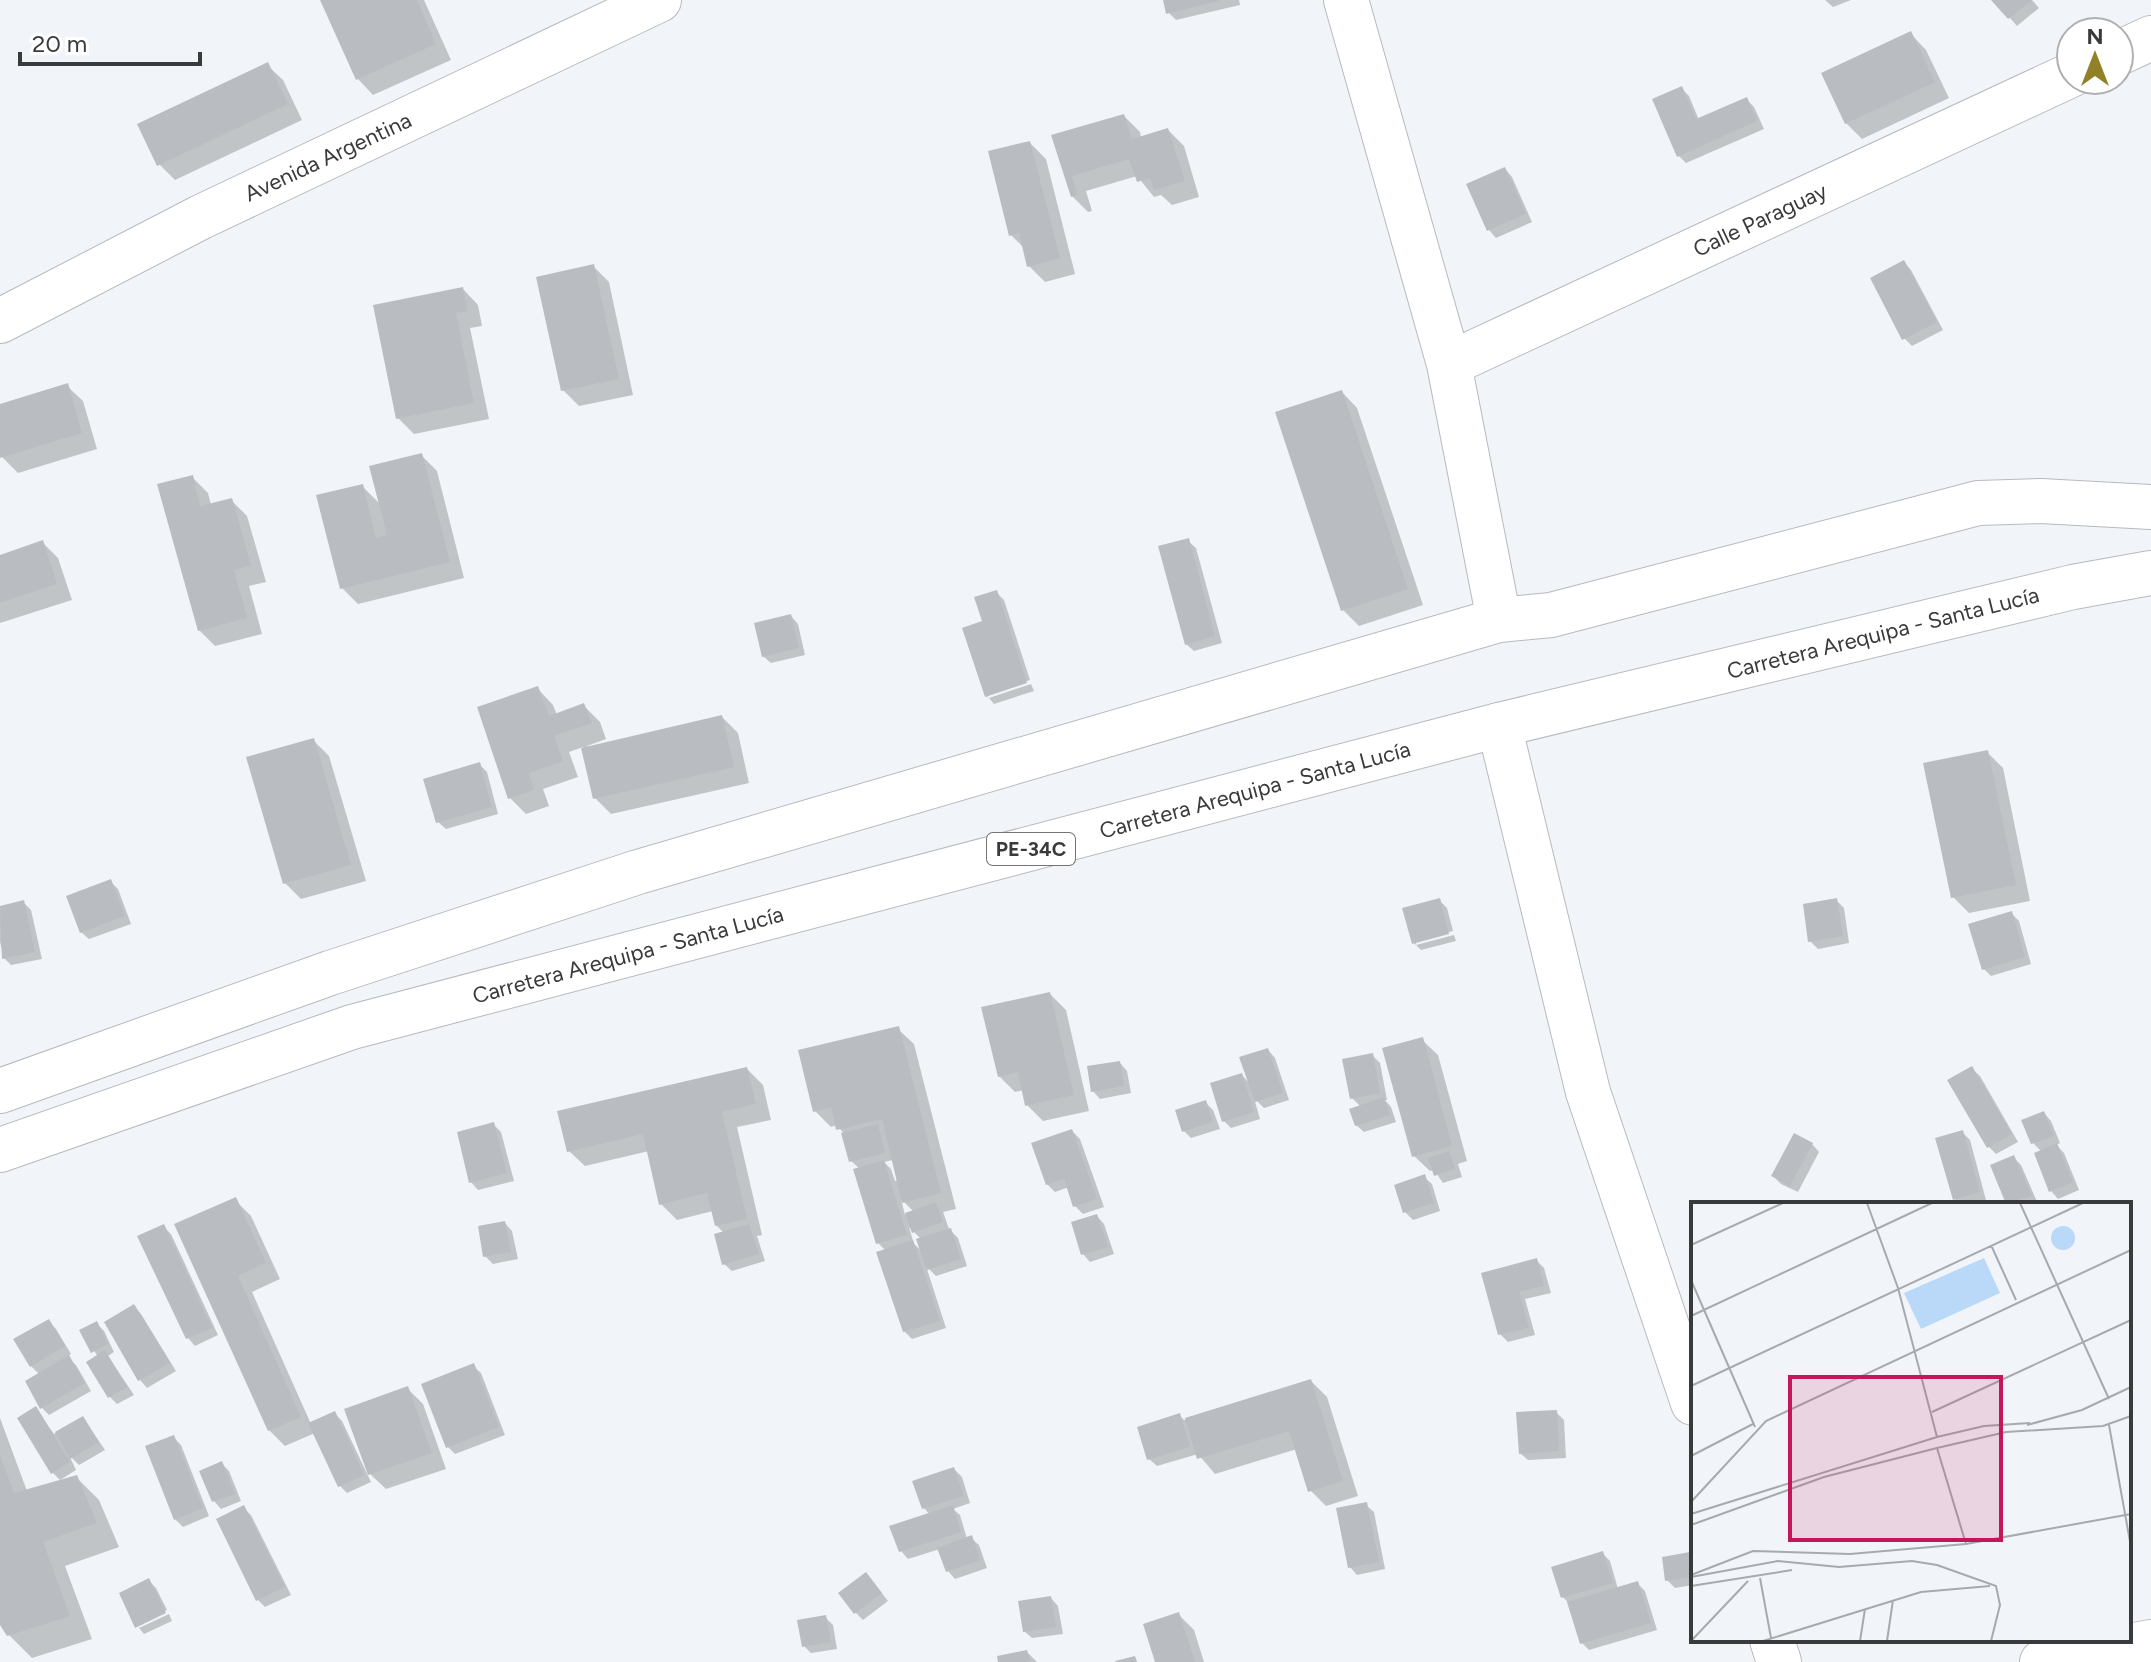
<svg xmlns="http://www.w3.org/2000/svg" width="2151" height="1662" viewBox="0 0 2151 1662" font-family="Figtree,sans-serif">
<rect width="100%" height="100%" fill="#f1f5f9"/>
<path fill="#0003" fill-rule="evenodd" d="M322 0H424L451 60 373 95 358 79Z
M1165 0H1239L1240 5 1176 20 1168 12Z
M1825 0H1851L1833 7Z
M1994 0H2032L2039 8 2017 26Z
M1911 34 1926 50 1949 98 1862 139 1846 123Z
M267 65 283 80 302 120 175 180 159 164Z
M1681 88 1689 96 1699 120 1746 99 1754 107 1764 129 1686 163 1679 156Z
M1124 116 1140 132 1141 138 1168 130 1184 146 1199 197 1172 205 1161 195 1154 197 1137 176 1086 191 1092 211 1088 212 1072 196 1054 136Z
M1030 143 1046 159 1075 274 1045 282 1029 266 1025 249 1011 235Z
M1505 169 1512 177 1532 222 1496 238 1489 230Z
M1904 262 1911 270 1943 330 1912 346 1904 338Z
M593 266 609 282 633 395 579 406 563 390Z
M463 289 478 305 482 326 470 328 489 419 414 434 398 418Z
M67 386 83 401 97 449 18 473 2 457 0 451V406Z
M1342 392 1357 408 1423 605 1359 626 1343 610Z
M421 455 437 471 464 578 358 604 342 588 362 486 381 505Z
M192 477 208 493 211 505 231 500 247 516 266 582 249 586 262 634 215 646 199 630Z
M1188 541 1196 548 1222 643 1194 651 1186 644Z
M43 543 58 558 72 600 0 623V556Z
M996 592 1004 600 1030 680 988 694V698L987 696Z
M791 616 798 624 805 655 771 663 763 656Z
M1031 684 1034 691 994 704 989 698Z
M538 689 553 705 557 715 584 706 600 722 606 739 587 746 588 749 722 717 738 733 749 783 611 814 595 798 583 747 569 752 578 777 543 789 549 806 526 814 510 798Z
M313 740 329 756 366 881 301 899 285 883Z
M1987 752 2003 768 2030 901 1969 913 1953 897Z
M479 764 487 772 498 814 446 829 438 822Z
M111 882 118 889 131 924 89 939 81 932Z
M1439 900 1447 908 1453 931 1416 941V945L1414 943Z
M1836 900 1844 908 1849 943 1818 949 1810 941Z
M23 902 31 910 42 959 11 965 4 958 0 942V908Z
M2011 913 2019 921 2031 964 1991 976 1984 969Z
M1454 935 1456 941 1421 950 1416 945Z
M1050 994 1066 1010 1089 1111 1043 1121 1027 1105 1024 1090 1015 1092 999 1076Z
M898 1029 914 1044 956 1209 943 1212 949 1229 958 1238 967 1266 936 1276 926 1266 946 1328 912 1339 904 1331 886 1251 878 1243 860 1169 851 1161 844 1134 837 1125 831 1127 815 1111ZM893 1160 898 1180 895 1181 891 1169 884 1162ZM901 1199 914 1212 905 1215ZM909 1227 921 1239 923 1252 914 1244Z
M1422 1040 1438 1055 1467 1161 1458 1164 1462 1177 1443 1183 1434 1170 1430 1171 1414 1156Z
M1268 1050 1275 1058 1289 1100 1264 1108 1254 1098 1260 1119 1231 1128 1224 1121 1242 1075 1251 1085Z
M1372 1055 1380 1063 1387 1100H1385L1391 1107 1396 1122 1364 1132 1356 1125 1361 1107 1352 1098Z
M1120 1063 1127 1071 1131 1093 1100 1099 1093 1091Z
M747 1069 763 1085 771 1120 737 1127 762 1235 757 1236 765 1261 732 1271 724 1264V1233L716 1225 713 1211 677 1220 661 1204 649 1151 585 1166 569 1151Z
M1972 1069 1980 1076 2018 1142 1996 1154 1988 1146Z
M1205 1102 1213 1110 1220 1129 1191 1138 1184 1131Z
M2044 1113 2051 1121 2060 1143 2056 1145 2064 1153 2079 1190 2058 1199 2051 1191 2041 1151 2033 1143Z
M493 1124 501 1132 514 1181 478 1190 471 1182Z
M1072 1131 1080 1139 1104 1207 1083 1214 1075 1206 1069 1187 1055 1192 1047 1184Z
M1962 1132 1970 1140 1986 1200 1972 1204H1960L1955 1199Z
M1812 1144 1819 1152 1798 1192 1781 1184 1773 1176Z
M2013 1157 2021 1165 2038 1204H2008L1992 1166Z
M1424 1177 1432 1184 1440 1211 1413 1220 1405 1212Z
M235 1200 251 1216 280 1279 252 1292 311 1424 334 1413 342 1421 371 1482 347 1493 339 1485 315 1433 285 1446 269 1430 177 1225Z
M1097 1216 1104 1224 1114 1254 1090 1262 1083 1254Z
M505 1223 512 1231 518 1259 493 1264 485 1256Z
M164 1227 171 1234 218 1335 195 1346 188 1338 140 1237Z
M1536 1260 1544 1268 1551 1293 1525 1299 1535 1335 1508 1342 1500 1334 1484 1274Z
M134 1306 141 1314 176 1371 147 1388 140 1380Z
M48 1321 56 1329 71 1354 67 1357 76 1365 91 1391 49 1415 42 1408 40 1375 31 1366Z
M96 1323 104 1331 114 1352 108 1356 134 1395 117 1404 110 1397 98 1357 81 1330Z
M473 1366 481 1373 505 1435 455 1454 448 1447Z
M1311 1381 1327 1397 1358 1496 1326 1506 1310 1490 1297 1449 1215 1474 1198 1454 1157 1466 1149 1459 1179 1415 1184 1420Z
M407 1388 423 1404 446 1469 386 1489 370 1474Z
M36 1409 54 1434 83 1418 105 1450 79 1465 69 1455 76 1470 60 1480 52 1472Z
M1556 1412 1564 1420 1566 1458 1528 1460 1520 1453Z
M0 1418 27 1491 76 1477 99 1500 119 1547 65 1566 92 1639 32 1658 8 1634 0 1622Z
M173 1437 181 1445 209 1516 183 1527 175 1519Z
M221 1463 229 1471 241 1501 221 1509 214 1501Z
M954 1469 962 1477 970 1503 953 1509 960 1515 967 1539 971 1538 979 1545 987 1568 955 1579 948 1571 940 1549 908 1559 901 1551 930 1515 924 1508Z
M1366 1505 1374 1512 1385 1569 1357 1575 1350 1567Z
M243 1508 251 1515 291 1595 265 1607 258 1600Z
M1602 1553 1610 1561 1618 1589 1637 1583 1645 1591 1657 1630 1589 1650 1582 1643 1570 1605 1563 1597Z
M1690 1554 1693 1558V1585L1675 1588 1667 1580Z
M148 1580 156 1588 167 1610 137 1625Z
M873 1582 888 1601 863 1620 855 1612Z
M1051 1598 1058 1606 1063 1634 1032 1638 1024 1631Z
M169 1614 172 1621 144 1634 139 1628Z
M1178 1614 1194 1630 1204 1662H1157Z
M825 1617 833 1625 837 1649 811 1653 804 1646Z
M1027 1652 1037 1662H1000Z"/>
<path fill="#b9bdc1" d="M320 0H417L436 44 356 80Z
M1163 0H1218L1219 1 1166 14Z
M1991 0H2032L2008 19Z
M1911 31 1935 82 1845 124 1821 73Z
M268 62 288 104 157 166 137 124Z
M1682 86 1696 119 1747 97 1757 121 1677 157 1652 99Z
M1124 114 1132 139 1168 128 1185 181 1154 190 1150 178 1137 182 1129 159 1072 176 1077 195 1071 197 1051 135Z
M1030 141 1060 258 1027 267 1019 233 1009 236 988 151Z
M1505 167 1526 214 1487 231 1466 184Z
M1904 260 1937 322 1902 340 1870 278Z
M594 264 619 379 561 391 536 277Z
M463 287 467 311 456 313 474 403 396 419 373 305Z
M68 383 82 433 0 458V404Z
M1342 390 1408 589 1341 611 1275 412Z
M422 453 450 562 340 589 316 495 363 484 376 538 387 535 369 466Z
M193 475 200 506 232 498 251 566 234 570 247 618 198 631 157 484Z
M1189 538 1215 636 1185 645 1158 546Z
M43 540 57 584 0 603V555Z
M997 590 1027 683 985 697 962 628 982 621 974 597Z
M791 614 799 648 762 657 754 623Z
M538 686 549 716 584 703 592 723 554 736 563 761 529 773 534 790 508 799 477 707Z
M722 715 734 767 593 799 581 748Z
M314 738 351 865 283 884 246 757Z
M1988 750 2016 885 1951 898 1923 763Z
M480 762 492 807 436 823 423 779Z
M111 879 125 916 80 933 66 896Z
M1440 898 1449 934 1412 944 1402 908Z
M1837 898 1843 936 1808 942 1803 904Z
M24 900 35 952 2 959 0 906Z
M2012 911 2025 957 1982 970 1968 924Z
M1050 992 1074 1095 1025 1106 1018 1072 998 1077 981 1007Z
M899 1026 941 1193 902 1203 882 1119 836 1130 831 1107 813 1112 798 1050Z
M1423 1037 1452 1146 1412 1157 1382 1048Z
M1268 1048 1283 1093 1255 1102 1239 1057Z
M1373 1053 1380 1093 1350 1099 1342 1059Z
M1120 1061 1124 1086 1091 1092 1087 1066Z
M1972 1066 2012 1134 1987 1148 1947 1080Z
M747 1067 756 1104 722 1112 747 1219 715 1226 707 1193 659 1205 643 1134 567 1152 557 1111Z
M1242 1073 1254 1112 1222 1122 1210 1083Z
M1384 1097 1390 1115 1355 1126 1349 1109Z
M1206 1100 1213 1122 1182 1132 1175 1110Z
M2044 1111 2054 1136 2031 1144 2021 1120Z
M494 1122 507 1173 469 1183 457 1132Z
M878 1124 885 1153 849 1162 841 1133Z
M1072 1129 1097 1199 1073 1207 1064 1179 1046 1185 1031 1143Z
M1963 1130 1980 1192 1953 1200 1935 1138Z
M1794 1133 1813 1143 1790 1186 1771 1176Z
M2057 1143 2073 1182 2049 1192 2034 1153Z
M1449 1151 1455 1169 1434 1176 1428 1158Z
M2014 1155 2032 1196 2006 1204 1990 1165Z
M884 1160 907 1235 876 1244 853 1169Z
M1425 1174 1434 1203 1403 1213 1394 1185Z
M236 1197 266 1263 238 1276 301 1417 268 1431 174 1224Z
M936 1202 943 1222 912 1233 905 1213Z
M1097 1214 1108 1247 1081 1255 1071 1222Z
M505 1221 511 1252 483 1257 478 1226Z
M164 1224 212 1328 186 1339 137 1236Z
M749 1224 759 1254 722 1265 714 1234Z
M951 1228 961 1259 927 1270 916 1239Z
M913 1240 940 1321 903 1332 876 1252Z
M1537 1258 1544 1286 1519 1292 1529 1328 1498 1335 1481 1273Z
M134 1304 170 1363 138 1381 104 1322Z
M49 1319 65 1346 30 1367 13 1339Z
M97 1321 108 1344 91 1353 79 1330Z
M105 1350 127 1387 108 1398 86 1362Z
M69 1355 85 1383 40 1409 25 1381Z
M474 1363 499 1427 446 1448 421 1384Z
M1311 1379 1343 1481 1308 1492 1289 1431 1197 1459 1185 1418Z
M408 1386 432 1453 368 1475 344 1409Z
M36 1406 70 1462 51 1474 17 1418Z
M1557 1410 1559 1451 1519 1454 1516 1412Z
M335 1411 364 1475 338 1487 308 1423Z
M1180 1413 1190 1447 1147 1460 1137 1427Z
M83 1416 99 1442 70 1459 55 1432Z
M174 1435 203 1508 174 1520 145 1446Z
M0 1455 14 1493 77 1475 97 1523 43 1542 70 1616 7 1636 0 1625Z
M222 1461 235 1494 212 1502 199 1471Z
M954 1467 964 1496 922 1509 912 1481Z
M1367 1502 1379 1562 1348 1568 1336 1508Z
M244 1505 285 1587 256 1601 216 1519Z
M953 1505 961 1532 899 1552 889 1526Z
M972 1535 980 1560 946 1572 937 1548Z
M1603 1551 1613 1583 1561 1598 1551 1567Z
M1690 1552 1693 1577 1665 1581 1662 1557Z
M866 1572 882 1593 854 1614 838 1593Z
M149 1578 166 1613 135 1628 119 1593Z
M1638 1581 1651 1623 1580 1644 1567 1602Z
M1051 1596 1056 1627 1023 1632 1018 1601Z
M1179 1612 1195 1662H1155L1143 1624Z
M826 1615 831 1642 802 1647 797 1620Z
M1027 1650 1030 1662H998L997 1656Z
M1135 1656 1137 1662H1116L1115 1661Z"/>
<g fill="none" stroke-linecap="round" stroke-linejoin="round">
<g stroke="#b6babe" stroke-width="46">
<path id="street" d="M1346 0 1449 364 1499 620
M2119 53 2151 38
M0 321 201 217 659 0
M1449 364 2071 75
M1499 725 1588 1092 1693 1403
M0 1091 330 973 638 872 1499 620 1551 615 1978 503 2041 501 2151 507
M1772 1640 1779 1662
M2042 1662 2151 1642"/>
</g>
<g stroke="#b6babe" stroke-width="46">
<path id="primary" d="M0 1150 352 1027 1499 725 2073 587 2151 573"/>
</g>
<use href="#street" stroke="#fff" stroke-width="44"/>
<use href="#primary" stroke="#fff" stroke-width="44"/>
</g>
<g text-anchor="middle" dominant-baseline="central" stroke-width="6" stroke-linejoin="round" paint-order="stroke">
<rect fill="#fff" stroke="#747576" stroke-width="2" x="987" y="833" width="88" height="32" rx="6"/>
<g font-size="20" font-weight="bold" fill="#393a3c">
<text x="1031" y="849">PE-34C</text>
</g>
<g font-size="22" fill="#393a3c" stroke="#fff">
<text transform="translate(328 157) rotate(-25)">Avenida Argentina</text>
<text transform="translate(1760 220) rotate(-25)">Calle Paraguay</text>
<text transform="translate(1883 633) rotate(-14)">Carretera Arequipa - Santa Lucía</text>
<text transform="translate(1255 790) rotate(-15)">Carretera Arequipa - Santa Lucía</text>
<text transform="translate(628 955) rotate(-15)">Carretera Arequipa - Santa Lucía</text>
</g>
</g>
<g transform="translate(1691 1202)">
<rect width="440" height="440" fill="#f1f5f9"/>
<path d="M360 36a12 12 0 1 1 24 0a12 12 0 1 1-24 0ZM293 56 309 91 230 127 213 91Z" fill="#bad9f8"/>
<path fill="none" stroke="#a7aaad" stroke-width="2" d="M176 1 207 86 246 235M329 1 418 197M0 43 92 1M300 43 325 98M0 78 64 225M0 114 241 1M0 184 392 1M241 210 440 118M336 223 391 208 440 185M418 223 440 345M246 246 275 342M0 254 62 222M0 300 75 219 440 48M0 312 246 235 293 224 339 221M0 323 133 275 246 246 315 230 412 224 440 214M0 373 62 349 159 352 275 342 440 312M0 375 87 359 148 365 221 359 246 363 305 384 309 403 300 439M69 376 80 436M0 384 101 368M0 439 57 379M72 439 230 390 299 384M169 439 174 407M196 439 202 398"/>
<path fill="#c2185b" fill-opacity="0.15" stroke="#c2185b" stroke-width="4" d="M99 175H310V338H99Z"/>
<rect width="440" height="440" fill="none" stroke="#393a3c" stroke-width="4"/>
</g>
<g transform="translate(2095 56)"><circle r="38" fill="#ffffff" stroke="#b0b0b1" stroke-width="2"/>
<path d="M0-6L14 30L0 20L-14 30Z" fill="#928027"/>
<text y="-12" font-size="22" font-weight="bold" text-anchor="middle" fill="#393a3c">N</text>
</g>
<path d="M20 52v12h180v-12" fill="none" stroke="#393a3c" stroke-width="4"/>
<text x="32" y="52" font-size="24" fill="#393a3c" stroke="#ffffff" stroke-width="6" paint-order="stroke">20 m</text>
</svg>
